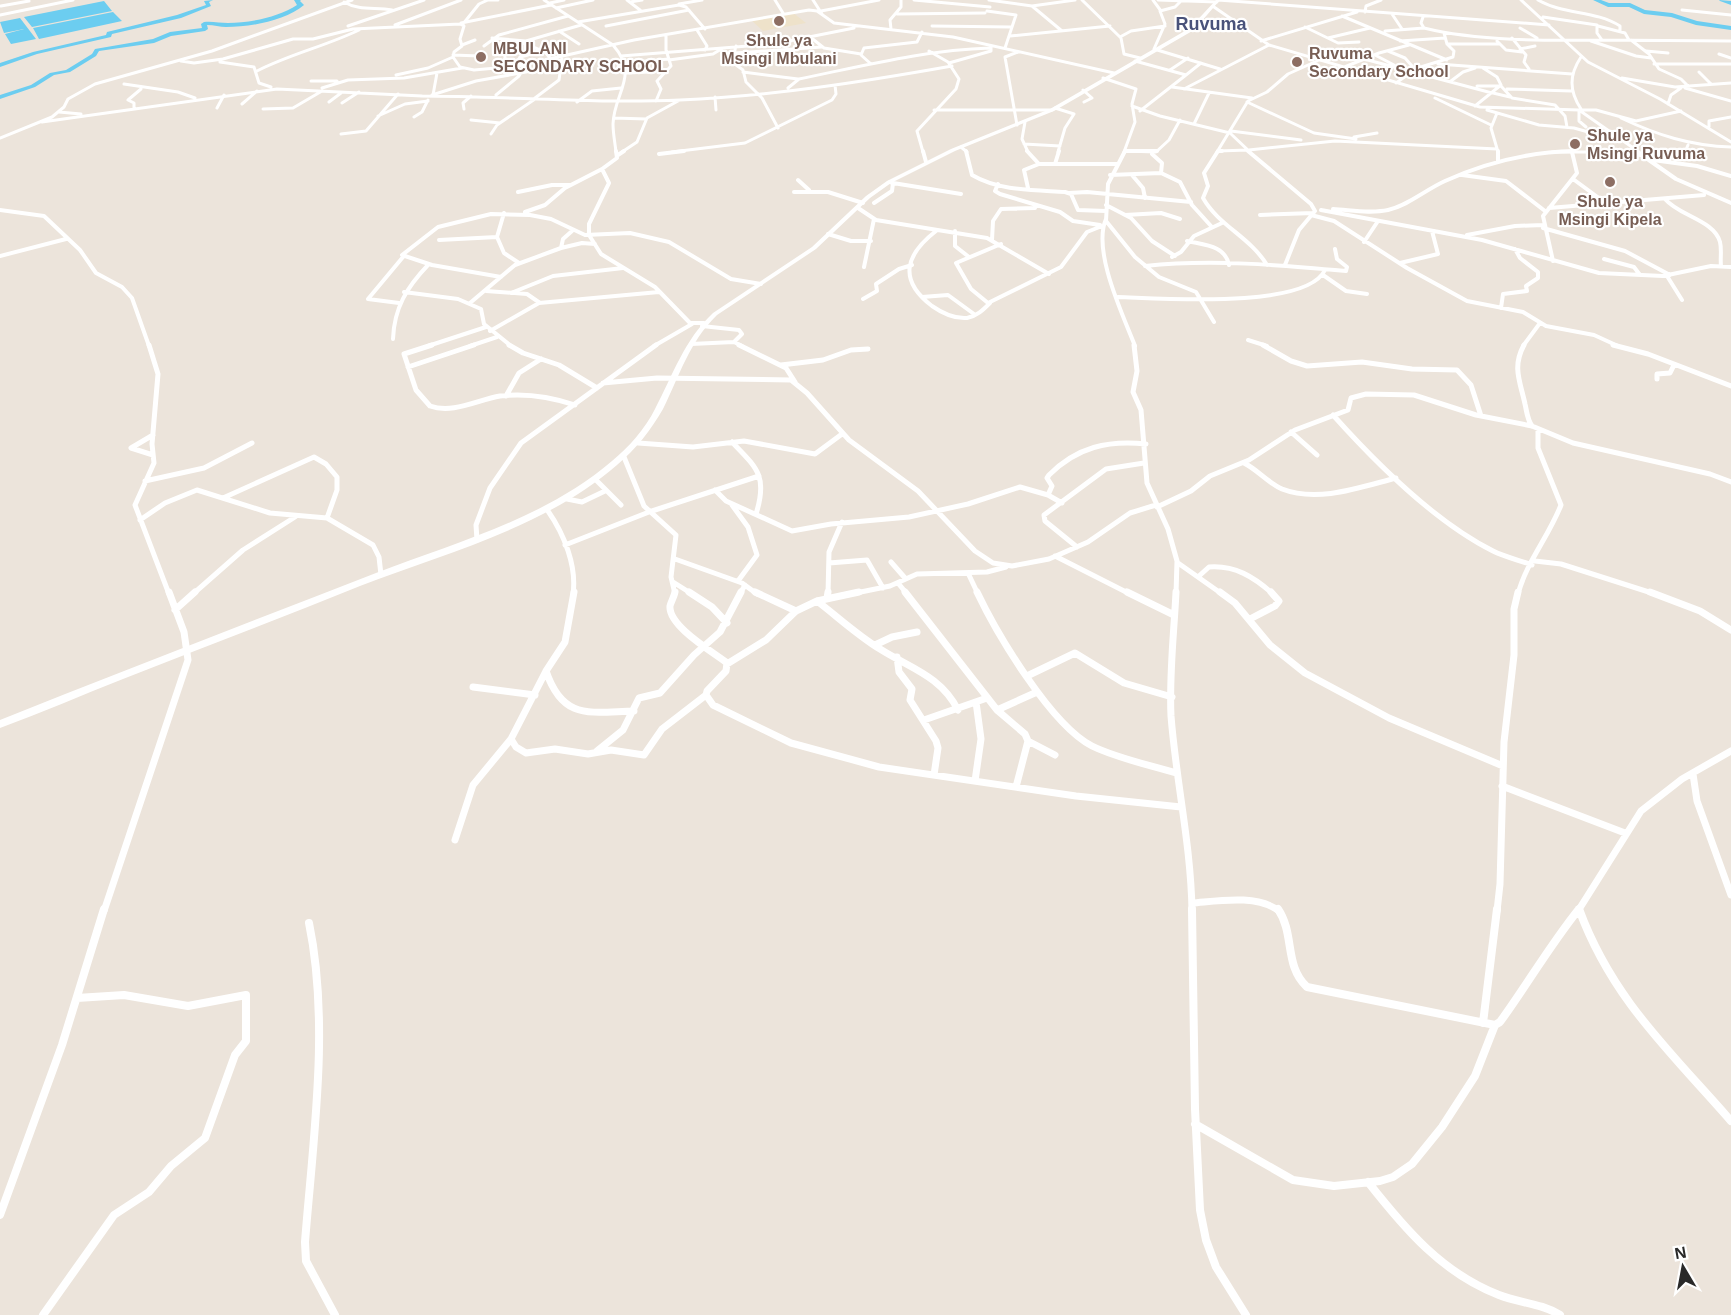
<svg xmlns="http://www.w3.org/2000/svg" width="1731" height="1315" viewBox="0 0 1731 1315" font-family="Helvetica,sans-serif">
<rect width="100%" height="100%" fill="#ece4db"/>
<path fill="#eee2ca" d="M792 12 806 23 763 31 750 19Z"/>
<path fill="#6ccdf0" d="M104 1 112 11 32 27 24 17Z
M113 12 122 21 39 39 33 28Z
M20 18 36 39 11 44 5 34 24 29 4 33 0 22Z"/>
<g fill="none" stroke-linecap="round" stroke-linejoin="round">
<path fill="#6ccdf0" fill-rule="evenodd" d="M213 0 209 2 211 6 181 18 112 34 111 37 37 54 0 67V63L33 52 106 35 107 32 177 15 206 5 204 1Z
M294 0H301L300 1 304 5C285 21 250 27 226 27 220 27 214 25 207 25L208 29 205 31 171 36 154 43 99 51 96 56 70 72 54 75 35 87 0 99V95L31 85 50 73 66 70 92 54 95 49 153 39 170 32 202 28 201 24 204 22C212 21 220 23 228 23 250 23 279 17 297 5Z
M1593 0H1601L1609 3H1630L1645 10 1672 13 1697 21 1731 26V30L1696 25 1671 17 1644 14 1629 7H1608Z
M1719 0 1731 1V5L1720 1Z"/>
<path stroke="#fff" stroke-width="3" d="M489 0H498
M544 0 613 45C640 76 614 92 613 124 613 133 615 143 616 152
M627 0 640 10
M775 0 783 13
M813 0 822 14
M914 0 990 7
M989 0 1032 6 1075 0
M1082 0 1121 38 1124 54 1140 58
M1153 0 1161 11
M1158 0 1217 2
M1218 0 1549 25
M1521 0 1588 62 1660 99 1731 142
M1538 0C1564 15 1595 10 1620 26V31
M344 2C359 11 375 7 392 10
M630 2 642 0
M1180 2 1175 7 1160 11 1165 24 1154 49 1220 69
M550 3 564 0
M679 4 702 0
M1 6 29 1
M1032 6 1062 31
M1214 7 1269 45 1480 107 1579 110 1639 152
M556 8 593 0
M1682 10 1731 15
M821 11 879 0
M987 11 1016 15 1005 48
M1365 12 1366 6 1381 0
M897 14 985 13
M1392 14 1402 29
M0 15 73 0
M1342 16 1447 60
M1423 17 1421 23 1424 28C1476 41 1548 41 1602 40L1597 33V25L1543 17
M578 22 679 5 686 7 705 29
M461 23 551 5
M463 24 479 4 488 0
M395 25 461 0
M348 26 424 0
M606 26 689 10
M932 26 1011 27
M1598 26 1625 33 1629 40
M1305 27 1338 43 1359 42
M1520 28 1537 38
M891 29 890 20 901 7V0
M697 30 707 46 705 50
M559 31 579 44
M1385 31 1424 28
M809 36 824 48 861 54
M1010 36 1110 26
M1120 37 1131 31 1165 26
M492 38 526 41 581 25
M1328 38 1370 28
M1512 38 1526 55 1524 62 1529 69
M1601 40 1731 41
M1631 40 1649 54 1659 69 1681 79 1688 86
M1261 41 1357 12
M1400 41 1445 38
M1497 41 1506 50 1522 52
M1591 41 1636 56 1651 58
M523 43 545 52 551 59
M1447 44H1500
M462 45 475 40
M484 46 499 35 568 16
M736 46 732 62 743 70 746 82 762 98 778 128
M1520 49 1535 46
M505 50 524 41
M1388 51 1405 58 1412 66
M1646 51 1668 53
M735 53 822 47
M1719 54 1731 58
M453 55 479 56
M1375 55 1394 65
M505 56V61L513 62
M621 56 774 44 854 28
M1581 57C1569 75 1569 91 1581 109
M1364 59 1492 93
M669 60 713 54 723 48
M181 61 194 63 223 59 293 39H313L353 29 460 24 464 26 460 39 462 46 454 52 453 57 460 67 474 70 518 66 634 40 809 10 817 11 834 23 953 37 1114 73
M1135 61 1186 75 1140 111
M220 62 254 67 259 83 271 87
M517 63 520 57 528 55
M624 63 669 59
M949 63 991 51V48
M871 64 861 55 864 48 917 42 922 32
M1438 64 1572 74
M1654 64H1731
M1342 68 1379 53 1409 45
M1170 70 1188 58
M1411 70 1453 57 1454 51 1447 44 1444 33
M257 71C290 54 326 46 359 30
M743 72 798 79
M1699 72 1711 84
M627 73 650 72
M396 75 428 68 453 57
M1186 75 1201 63
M1103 78 1136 89 1132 104 1135 122 1124 152
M1622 78 1675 87 1731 83
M311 81H337
M1451 81 1463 72 1475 68
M1396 83 1413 71
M124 84 178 92 195 98
M1477 86H1500
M1501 86 1512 98 1555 105 1565 116 1567 127
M1172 87 1252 98
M322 88 348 80 404 78 462 68
M788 88 799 79C863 66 925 50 990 48
M1685 88 1731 101
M1184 89 1269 45
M1507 89 1571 91
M1083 90 1092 98 1084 102
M1493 93 1510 97
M432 95 476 81 537 70 561 60
M433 95 437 73
M496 95 519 76 527 63
M420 96C507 96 593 104 680 100 772 96 862 82 952 66
M715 97 716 110
M535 98 559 80 562 59
M1435 98 1491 125
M656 101 661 89 657 81 671 66 666 50V36
M329 102 341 93
M577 102 592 91 621 88
M1247 102 1314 133 1356 139
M342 103 359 92
M242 104 257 91
M1668 104 1671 95 1681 88
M1132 106 1160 116 1230 133 1250 152
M1475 106 1501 85 1497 77 1483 68
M217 108 224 95
M1055 108 1074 114 1065 128 1058 152
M134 109V103L128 100 141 89
M263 109 293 108 322 91
M464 109 463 103 471 96
M934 110H1052
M1487 110 1539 125 1574 128 1620 141
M1578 110H1596L1636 121 1681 111
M1579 110V121L1586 127
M59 112 81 114
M1497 113 1491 128 1498 152
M378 116 405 104 428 101
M414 117 422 112 428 100
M614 118 646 119
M1621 118C1657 135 1691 146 1731 147
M471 120 500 123
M42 122 277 89 422 96
M1025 122 1022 139 1028 152
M1194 124 1209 93
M1017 125 1005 57 1018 52
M1709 127V121L1731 117
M1231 131 1301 140
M341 134 366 131 398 94
M491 134 497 125 535 99
M1354 137 1377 133
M0 138 52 117 64 107 68 99 95 84 212 51 352 0
M1024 144 1060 146
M961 147 967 152
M1249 150 1335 141 1497 149
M1125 151 1156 152 1169 140 1180 120
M1218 151 1248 150
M622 152 637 142 647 118 678 101
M672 152 745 143 832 100 836 94 835 85
M923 152 917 131 956 89 959 79 948 62 929 51
M1217 152 1248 101 1267 92 1288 74 1317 61
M1552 152H1621
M1685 152 1688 145"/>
<path stroke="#fff" stroke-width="4" d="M616 151 617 158 602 169 609 183 589 224V235L601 254 655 287 690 323H704
M923 151 926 162
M966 151 972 175C999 191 1034 190 1065 192L1071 194 1078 210 1106 211
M1027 151 1039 164H1117
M1125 151 1108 184 1106 221 1135 257 1159 277 1196 292 1214 322
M1125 151H1157
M1218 151H1222
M1218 151 1204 173 1208 186 1203 198C1219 226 1250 237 1267 265
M1248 151 1311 204 1315 211 1299 230 1285 265
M1498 151V162
M1598 151 1641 155
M1636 151 1676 179 1731 203
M659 154 684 151
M1152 154 1162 163 1161 173 1180 182 1192 205 1211 226
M618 155 624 151
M1654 158 1676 157 1688 151
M1653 160 1697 166 1731 176
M1055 164 1059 151
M1110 175 1161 173
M1132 175 1143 188 1145 198
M1462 175 1506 181 1545 211
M1573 179 1607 204
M798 180 809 190
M893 183 961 194
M998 184 995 191 1000 194 1060 212 1073 221 1100 225
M1028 188 1024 170 1039 164
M518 192 552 185H570
M794 192H828L863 203
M1069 193 1087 192 1191 202
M1665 199C1679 216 1714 220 1720 242 1722 250 1720 258 1721 266
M874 203 892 191 893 183 890 182
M1106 205 1131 218 1152 241 1175 256
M858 208 876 220 987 238 1049 274
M1549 208 1704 195
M1333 209C1351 210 1370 214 1388 210 1409 205 1425 190 1445 181 1485 163 1529 152 1574 151
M0 210 44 216 80 250 96 273 122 287 132 298 149 346
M1321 210 1482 240 1599 273 1663 276 1711 266 1731 267
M525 212 545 205 565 188 602 169
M1125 215 1161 213 1180 219
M1260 215 1313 213
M1311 215 1334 221 1407 268 1467 301 1523 312 1546 326 1594 335 1618 346
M1106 219C1092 251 1123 315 1135 346
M1543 228 1625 251 1670 275
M936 231C905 255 898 280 932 306 942 313 954 319 967 318 977 316 983 310 990 303
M955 231V246L969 257
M828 234 851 241H871
M1467 235 1515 226 1543 225
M497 237 504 253 519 263
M439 240 497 237 504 213
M992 240 993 221 1001 209 1035 208
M1187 241C1204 245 1225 245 1229 265
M1364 242 1378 221
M1001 244 956 263 971 289 988 303 1061 267 1087 232 1102 226
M561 248 582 243 595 244
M0 256 66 239
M1172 257 1181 252 1194 236 1222 223
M1604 259 1634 267 1640 275
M1553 261 1543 216 1577 173 1572 152
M1400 263 1438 254 1432 231
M1145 266C1212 259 1279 265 1346 271L1347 267 1337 259 1335 249
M864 267 874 219
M1323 275 1346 291 1367 294
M1667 276 1682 300
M501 277 432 265 402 255 438 227 491 214 530 215 551 219 585 235 630 233 669 242 731 279 761 284
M486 291 527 294 540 303
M404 292 458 299 481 309 484 324 511 346
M511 293 553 276 623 268
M922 297 948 295 974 314
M1118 297C1157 298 1306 310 1325 270
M863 299 877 291 876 284 899 269 912 265
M399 303 368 299 403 257
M470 303 515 265 561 248 563 239 572 231
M1501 308 1503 294 1527 291 1526 286 1538 278V272L1520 258 1515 249
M702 326 739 330 742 334 734 342 742 346
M490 331 539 303 659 292
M393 339C394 308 407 287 428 265
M1248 340 1267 346
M691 344 734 342
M428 346 486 327
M470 346 497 337
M654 346 692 324
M1523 346 1540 323"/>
<path stroke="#fff" stroke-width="5" d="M149 345 158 374 152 444 154 463 135 505 169 594
M432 345 404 354 416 390 430 406C453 414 477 400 500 396 525 393 551 397 575 405
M509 345 523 353 559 365 597 388
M739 345 786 368 795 382
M1134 345 1137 371 1133 392 1141 410 1147 483 1168 529 1177 561 1176 594
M1263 345 1291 361 1307 366 1362 362 1412 369 1457 370 1471 385 1481 416
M1524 345C1512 367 1520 381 1525 404 1527 412 1527 419 1532 426
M1613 345 1648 354 1731 386
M781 365 823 360 851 350 868 349
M408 367 474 345
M1657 379V374L1670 373 1674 365
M603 383 657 378 791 380 807 393 849 440 918 491 975 551 993 563 1012 566 1049 559 1088 542 1130 513 1156 505
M506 396 519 373 541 359
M1333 415C1376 463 1435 522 1493 551 1505 557 1519 560 1532 565
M1291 432 1317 455
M153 435 131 448 153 455
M732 442C757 468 768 476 756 514
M638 443 693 447 744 441 815 454 842 434
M624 457 644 506 676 535 671 577 675 594
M1244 463C1258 470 1268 483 1282 489 1318 503 1361 487 1396 478
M595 479 621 505
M145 481 204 468 252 443
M715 490 726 501 792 531 831 524 909 517 968 504 1020 487 1048 495 1062 503
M1048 495 1052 486 1047 478 1049 475C1077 447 1108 440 1146 444
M223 498 314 457 326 464 337 477V490L327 518
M567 499 582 502 605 491
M732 505 748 527 757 555 738 581
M1157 507 1191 491 1210 476 1249 460 1295 430 1348 410 1351 398 1366 394 1414 395 1476 415 1532 426 1573 443 1710 474 1731 482
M548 511C564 534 577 566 573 594
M140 520 165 503 197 490 270 513 327 518 373 545 379 557 381 575
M477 540 476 525 490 488 521 443 656 345
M565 545 649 512 759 476
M1077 547 1045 521 1044 515 1106 469 1144 463
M1055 556 1130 594
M675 559 742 583 757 594
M1535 561 1561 564 1655 594
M891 562 905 578
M829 563 867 560 883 588
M1178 563 1222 594
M968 573 978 594
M1199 576 1209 567C1235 565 1254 577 1273 594
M673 582 692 594
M898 583 907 594
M193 594 243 550 295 517
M740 594 745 585
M828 594 829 552 842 522
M851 594 890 586 917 574 987 572 1006 567
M1518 594C1526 563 1549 536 1561 505L1538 448V429"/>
<path stroke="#fff" stroke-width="7" d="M675 592C674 597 671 602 670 606 668 626 713 652 727 663L726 671 707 691 706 695 713 705 791 743 879 767 1076 796 1181 807
M689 592 712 607 727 623
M755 592 796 611
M905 592 997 710 1025 734 1028 741 1016 787
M977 592C997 634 1051 725 1092 746 1116 758 1150 765 1176 773
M1127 592 1174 615
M1176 592C1174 633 1169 675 1171 716 1176 781 1191 845 1192 911
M1220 592 1235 603 1270 645 1305 673 1389 718 1503 766
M1650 592 1700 611 1731 630
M827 598 828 592
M817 601C838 617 857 635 880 649 910 668 941 676 958 710
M175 610 195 592
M1250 619 1275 606 1279 601 1271 592
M875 645 892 637 917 632
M897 657 899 672 912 689 910 700 936 741 938 748 934 775
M727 664 766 640 796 611 817 601 859 592
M546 671C563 721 590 712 634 711
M1027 676 1075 653 1124 683 1172 697
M473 687 535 695
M997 710 1037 692
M924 720 987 698
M511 739 516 747 526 753 555 749 588 754 611 750 644 755 662 729 706 695
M1028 741 1055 755
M597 751 623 730 639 698 660 693 694 655 720 632 741 592
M1693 774 1697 801 1731 895
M975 781 981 739 976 702
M1502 786 1625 833
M455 840 473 785 511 739 546 671 565 642 574 592
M1192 903C1218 901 1257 894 1279 911
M104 911 188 660 184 632 169 592
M1497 911 1500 884 1504 742 1514 655V609L1518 592
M1578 911 1641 811 1682 779 1731 751"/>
<path stroke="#fff" stroke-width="8" d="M1192 909 1195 1109 1200 1210 1206 1240 1216 1267 1246 1315
M1278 909C1295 934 1284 966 1307 987L1495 1025 1500 1022C1527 985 1550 945 1579 909
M1579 909C1612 999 1670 1051 1731 1121
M309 923C330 1024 313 1140 305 1242L306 1261 335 1315
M1483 1023 1497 909
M1195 1124 1293 1180 1334 1186 1380 1181 1393 1177 1412 1164 1442 1127 1475 1076 1495 1025
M1368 1182C1405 1229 1442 1273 1499 1295 1519 1303 1541 1303 1560 1315
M0 1215 62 1045 104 909
M43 1315 114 1215 149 1192 171 1166 205 1138 235 1055 246 1041V995L188 1006 124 995 77 998"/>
<path fill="#fff" fill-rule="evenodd" d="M1216 0H1220L1194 30 1054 111 955 151 891 183 870 198 816 249 717 315C689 342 680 375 663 409 651 430 636 449 617 465 544 528 448 552 360 586 281 618 202 648 123 679 82 695 41 713 0 728V720C125 670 250 622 376 573 457 542 544 519 612 461 629 447 645 429 655 409 673 375 684 340 713 313L812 247 866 196 887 181 951 149 1050 109 1190 28Z"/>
</g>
<g fill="#8d6e63" stroke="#fff" stroke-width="2">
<circle cx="779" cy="21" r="6"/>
<circle cx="481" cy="57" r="6"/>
<circle cx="1297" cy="62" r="6"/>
<circle cx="1575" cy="144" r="6"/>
<circle cx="1610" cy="182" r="6"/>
</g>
<g text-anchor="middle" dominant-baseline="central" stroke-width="4.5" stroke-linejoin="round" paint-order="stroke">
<g font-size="16" font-weight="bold" fill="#785e54" stroke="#fff" text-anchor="start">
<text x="779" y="40" text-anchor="middle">Shule ya<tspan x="779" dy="18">Msingi Mbulani</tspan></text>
<text x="493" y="48">MBULANI<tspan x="493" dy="18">SECONDARY SCHOOL</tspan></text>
<text x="1309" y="53">Ruvuma<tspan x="1309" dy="18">Secondary School</tspan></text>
<text x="1587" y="135">Shule ya<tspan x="1587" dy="18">Msingi Ruvuma</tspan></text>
<text x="1610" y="201" text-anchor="middle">Shule ya<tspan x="1610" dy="18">Msingi Kipela</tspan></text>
</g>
<g font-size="18" font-weight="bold" fill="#49527a" stroke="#fff">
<text x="1211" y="24">Ruvuma</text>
</g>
</g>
<g transform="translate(1683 1267) rotate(350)" stroke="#ffffff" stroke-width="4.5" paint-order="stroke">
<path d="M0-4.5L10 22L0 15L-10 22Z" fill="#292929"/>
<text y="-9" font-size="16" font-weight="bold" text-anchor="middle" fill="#292929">N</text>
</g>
</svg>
